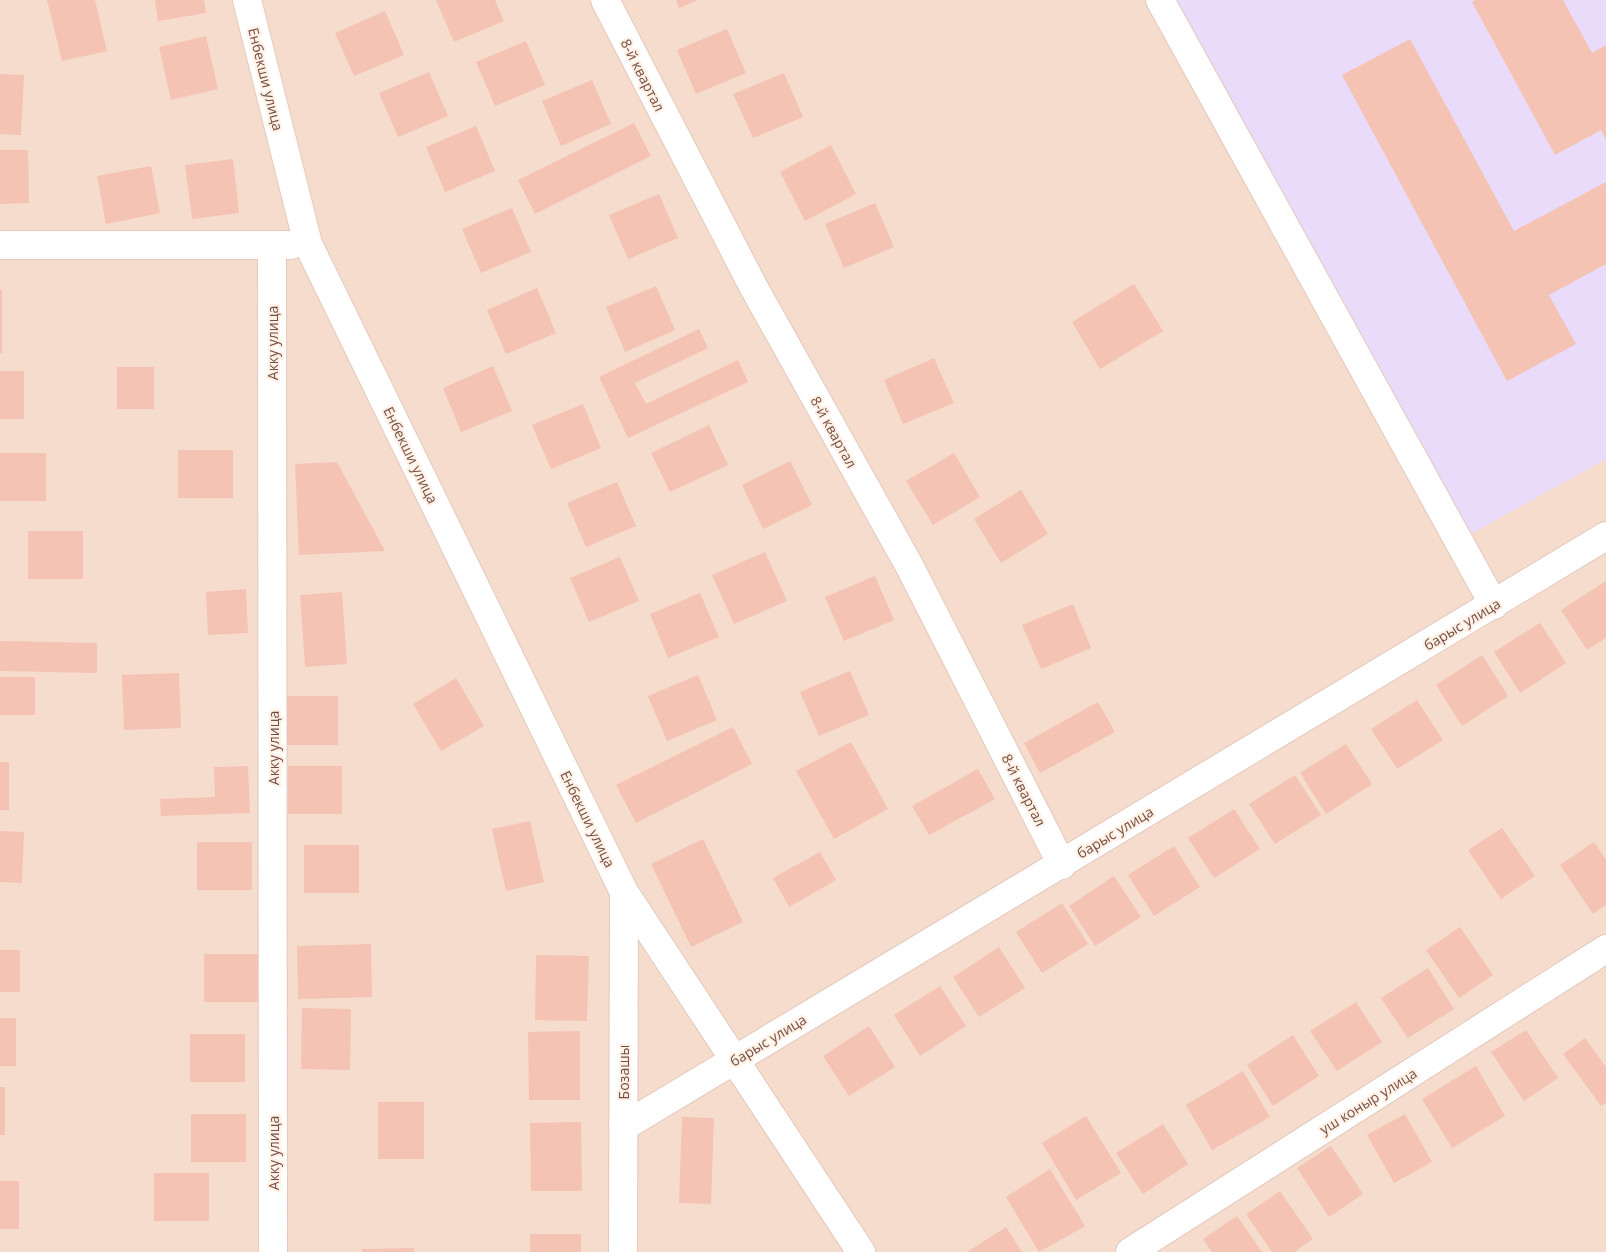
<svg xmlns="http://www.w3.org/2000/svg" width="1606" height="1252" viewBox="0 0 1606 1252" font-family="'Open Sans',sans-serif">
<rect width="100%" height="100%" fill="#feecde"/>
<path fill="#f5dccc" d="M0 0H1606V1252H0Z"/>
<path fill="#e9dbf9" d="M1170 0H1606V459L1469 535Z"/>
<path fill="#f4c3b4" d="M47 0H95L107 51 62 61Z
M155 0H204L206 13 158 21Z
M436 0H495L504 21 454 42Z
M676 0H698L679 8Z
M1475 0H1563L1592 53 1606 45V140L1601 130 1555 155 1472 2Z
M385 11 404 55 354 76 335 33Z
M727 29 746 73 696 94 677 50Z
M206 36 218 89 171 100 159 47Z
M1410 39 1514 231 1606 182V264L1549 295 1576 344 1507 381 1342 75Z
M526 41 545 85 495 106 476 62Z
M429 72 448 116 398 137 379 93Z
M784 73 803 117 753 138 733 94Z
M0 74 24 75 21 135 0 134Z
M592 80 611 124 561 146 542 101Z
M634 123 651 156 535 214 518 180Z
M476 126 495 171 445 192 426 147Z
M831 145 856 194 805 221 780 172Z
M0 150H28L29 203 0 204Z
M233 159 239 213 192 219 185 165Z
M151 166 160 213 106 224 97 176Z
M659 194 678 238 628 259 609 215Z
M875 203 894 247 844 268 825 224Z
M512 208 531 252 481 273 462 229Z
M1134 284 1163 331 1100 369 1072 322Z
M656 286 675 330 625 352 606 307Z
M537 288 556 333 506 354 487 310Z
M0 290H2V353H0Z
M699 329 708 348 635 383 646 404 738 360 748 382 628 438 599 377Z
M934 358 954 403 903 424 884 380Z
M493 366 512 411 461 432 443 388Z
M117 367H154V409H117Z
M0 371H24V419H0Z
M583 404 601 448 551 469 532 425Z
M709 425 728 465 670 492 651 453Z
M178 450H233V498H178Z
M0 453H46V501H0Z
M954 453 980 497 933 525 906 481Z
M790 461 812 505 763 529 742 485Z
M337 462 385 551 299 555 295 464Z
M617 482 636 526 586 547 567 503Z
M1021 490 1048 534 1001 563 974 519Z
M28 531H83V579H28Z
M765 552 787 601 734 624 712 575Z
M620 557 639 601 589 622 570 578Z
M875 576 894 620 844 641 825 597Z
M1606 581V638L1587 650 1561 610Z
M246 589 248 633 208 635 206 592Z
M342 592 347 664 305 667 300 595Z
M700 593 719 637 668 658 650 614Z
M1073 604 1091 648 1041 669 1022 625Z
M1540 623 1566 663 1520 693 1494 652Z
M0 641 97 643V673L0 671Z
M1482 655 1508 696 1462 726 1436 685Z
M850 671 869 715 819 736 800 692Z
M179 673 181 728 124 730 122 675Z
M698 675 717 720 667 741 648 696Z
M0 677H35V715H0Z
M456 678 484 726 441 751 413 704Z
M283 696H338V745H283Z
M1417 700 1443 740 1397 769 1371 729Z
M1098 702 1115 732 1040 773 1024 743Z
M733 727 752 764 636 823 616 785Z
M851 742 888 809 834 839 796 771Z
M1346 744 1372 784 1326 814 1300 773Z
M0 762H9V810H0Z
M248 766 250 813 161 816 160 799 215 797 214 767Z
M288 766H342V814H288Z
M978 769 995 799 929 835 912 806Z
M1295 775 1321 815 1275 844 1249 804Z
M1234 809 1260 849 1214 878 1188 838Z
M530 821 544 882 506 891 492 829Z
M1502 828 1535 876 1501 899 1468 850Z
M0 831 24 832 22 883 0 882Z
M703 839 743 922 691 947 651 864Z
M197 842H252V890H197Z
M1594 842 1606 860V905L1593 914 1560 865Z
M304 845H359V893H304Z
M1174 846 1200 887 1154 916 1128 875Z
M820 852 836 880 789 907 773 878Z
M1114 876 1141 917 1095 946 1069 906Z
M1062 903 1088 944 1042 973 1016 932Z
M1460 927 1493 975 1459 998 1426 950Z
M371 944 372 997 298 999 297 946Z
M999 947 1025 988 979 1017 953 977Z
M0 950H20V992H0Z
M204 954H258V1002H204Z
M536 955 589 956 587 1021 535 1020Z
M1428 968 1454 1009 1408 1038 1381 998Z
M940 986 966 1026 920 1056 894 1015Z
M1356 1002 1382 1042 1337 1071 1310 1031Z
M302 1008 351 1009 350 1070 301 1069Z
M0 1018H16V1066H0Z
M869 1026 895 1067 849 1096 823 1056Z
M1526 1030 1558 1078 1524 1101 1491 1052Z
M580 1031V1100H529L528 1032Z
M190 1034H245V1082H190Z
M1293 1035 1319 1076 1273 1106 1247 1065Z
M1585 1038 1606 1067V1103L1601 1106 1563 1054Z
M1476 1066 1505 1116 1452 1148 1422 1099Z
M1243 1071 1270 1117 1212 1150 1186 1105Z
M0 1087H5V1135H0Z
M378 1102H424V1159H378Z
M191 1114H246V1162H191Z
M1405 1114 1432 1162 1394 1183 1367 1135Z
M1086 1116 1121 1173 1076 1200 1042 1143Z
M682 1117 714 1118 711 1204 679 1203Z
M581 1122 582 1191H531L530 1123Z
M1163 1124 1188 1164 1143 1194 1116 1153Z
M1331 1146 1363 1194 1329 1217 1297 1168Z
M1050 1169 1085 1226 1039 1252 1006 1197Z
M154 1173H209V1221H154Z
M0 1181H19V1229H0Z
M1280 1191 1313 1239 1294 1252H1272L1246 1214Z
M1237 1216 1262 1252H1212L1203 1239Z
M1006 1227 1022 1252H967Z
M530 1234H581V1252H530Z
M414 1248V1252H362V1249Z"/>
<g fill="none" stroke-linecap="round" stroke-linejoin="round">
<g stroke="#e4c8bd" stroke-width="30">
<path id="minor" d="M247 0 308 244 624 892 861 1252
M605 0 753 286 910 567 1062 865
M1160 0 1494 605
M0 245H291
M272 245 273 1252
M623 1127 1606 536
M623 1252 624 892
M1130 1252 1606 949"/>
</g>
<use href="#minor" stroke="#fff" stroke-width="28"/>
</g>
<g text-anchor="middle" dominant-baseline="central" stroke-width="4.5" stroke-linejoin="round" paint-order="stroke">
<g font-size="14" fill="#744e45" stroke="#fff1e5">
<text transform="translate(643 75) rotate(63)">8-й квартал</text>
<text transform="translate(266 79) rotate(76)">Енбекши улица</text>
<text transform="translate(272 343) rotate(-90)">Акку улица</text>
<text transform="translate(834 432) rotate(61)">8-й квартал</text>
<text transform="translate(411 455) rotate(64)">Енбекши улица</text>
<text transform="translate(1462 624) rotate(-31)">барыс улица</text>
<text transform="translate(273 748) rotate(-90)">Акку улица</text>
<text transform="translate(1024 790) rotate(63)">8-й квартал</text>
<text transform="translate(588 819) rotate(64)">Енбекши улица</text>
<text transform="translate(1115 832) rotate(-31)">барыс улица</text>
<text transform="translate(768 1040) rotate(-31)">барыс улица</text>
<text transform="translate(623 1072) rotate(-90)">Бозашы</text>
<text transform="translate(1368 1101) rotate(-32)">уш коныр улица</text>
<text transform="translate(273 1153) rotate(-90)">Акку улица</text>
</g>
</g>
</svg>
